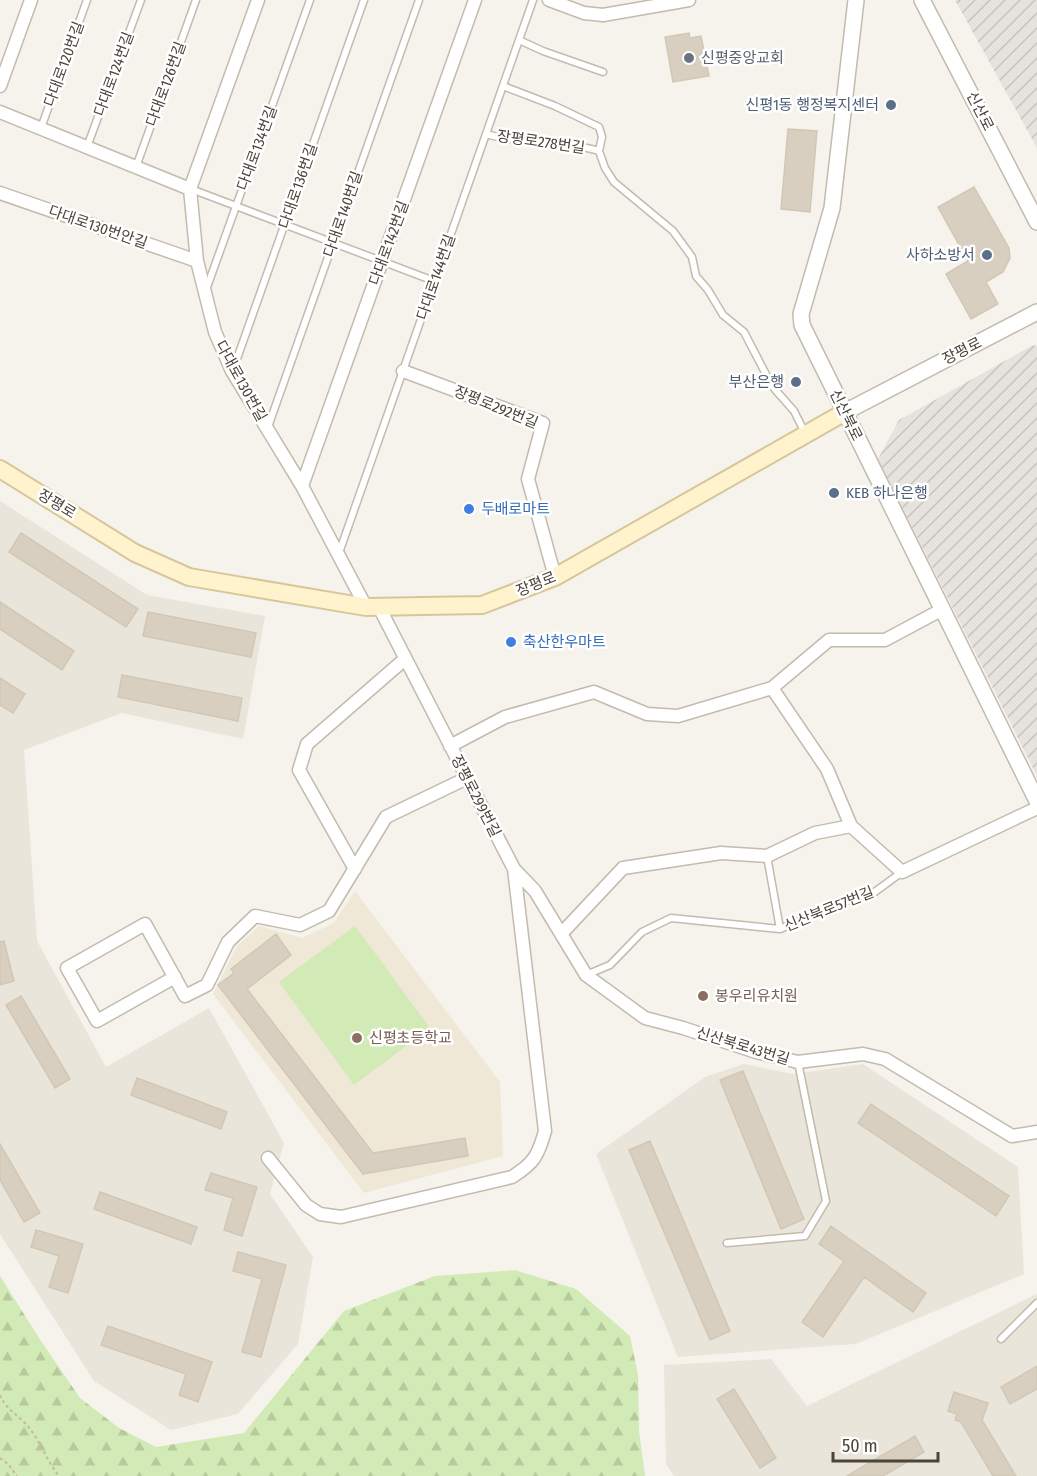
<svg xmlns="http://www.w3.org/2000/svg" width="1037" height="1476" viewBox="0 0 1037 1476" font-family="'Fira Sans Condensed','Noto Sans KR',sans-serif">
<defs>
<pattern id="industrial-furrows" width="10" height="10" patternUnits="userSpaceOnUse" patternTransform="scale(1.5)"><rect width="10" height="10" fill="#e6e2dd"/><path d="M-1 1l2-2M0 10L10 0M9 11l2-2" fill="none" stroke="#c7c3be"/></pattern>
<pattern id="forest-firs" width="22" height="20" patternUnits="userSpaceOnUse" patternTransform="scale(1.5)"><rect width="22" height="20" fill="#d2eab5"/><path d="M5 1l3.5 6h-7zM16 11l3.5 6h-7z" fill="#b6ca9c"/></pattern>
</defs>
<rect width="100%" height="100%" fill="#f6f3ec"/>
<path fill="#eae5da" d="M0 501 147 595 265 616 243 739 122 713 24 750 37 941 106 1067 209 1008 284 1143 270 1194 313 1257 298 1344 238 1414 171 1430 94 1381 0 1234Z
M744 1064 793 1074 863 1064 1018 1167 1024 1274 856 1344 678 1357 596 1154 705 1077Z
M1037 1294V1476H674L666 1464 664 1365 771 1359 807 1406Z"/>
<path fill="url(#industrial-furrows)" d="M955 0H1037V148Z
M1033 345 1037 346V776L878 459 899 420Z"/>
<path fill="#efe8d6" d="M355 891 500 1082 503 1156 364 1193 213 994 237 946 259 926 302 938 334 923Z"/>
<path fill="#d2eab5" d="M355 926 430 1028 354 1085 279 982Z"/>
<path fill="url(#forest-firs)" d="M515 1270 576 1289 630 1336 638 1375 639 1431 645 1476H0V1276L41 1341 80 1398 119 1428 156 1447 244 1433 344 1311 435 1276Z"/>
<path fill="#d8cfc1" stroke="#d3c7b4" stroke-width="1.5" d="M689 33 690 38 701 36 709 76 673 82 665 37Z
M788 129 817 131 810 212 781 209Z
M974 187 1009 248 1010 258 1003 272 986 282 998 304 971 319 946 274 968 261 938 207Z
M21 533 138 609 126 627 9 552Z
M0 602 74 651 62 670 0 629Z
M148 612 256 633 251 657 143 636Z
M122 675 242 698 238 721 118 697Z
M0 678 25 694 13 713 0 705Z
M276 934 291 955 247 989 373 1153 465 1138 468 1156 363 1174 218 985 234 973 231 969Z
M4 941 14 981 0 985V942Z
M21 996 70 1079 55 1088 6 1005Z
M743 1071 804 1219 781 1229 720 1080Z
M137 1078 227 1112 221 1129 131 1095Z
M871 1104 1009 1196 996 1216 858 1123Z
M650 1141 730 1331 710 1340 629 1150Z
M0 1144 40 1213 24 1222 0 1180Z
M211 1173 257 1187 242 1236 224 1230 233 1198 205 1190Z
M100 1192 197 1227 191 1244 94 1209Z
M831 1226 926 1293 913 1312 864 1277 823 1337 802 1322 844 1261 819 1244Z
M36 1230 83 1244 68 1293 49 1287 59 1256 31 1247Z
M238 1252 286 1265 261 1357 242 1352 262 1279 233 1271Z
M108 1326 212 1362 198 1402 179 1395 186 1374 101 1345Z
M1037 1366V1389L1010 1404 1001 1387Z
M734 1389 776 1458 760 1468 717 1399Z
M954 1392 988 1403 982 1420 1016 1476H993L961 1422 955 1420 957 1414 948 1411Z
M915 1436 924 1452 883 1476H847Z"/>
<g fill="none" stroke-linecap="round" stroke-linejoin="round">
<g stroke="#c2bbae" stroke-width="9">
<path id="service" d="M519 40 543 51 603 72
M503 86 555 106 599 127 602 137 599 151
M41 128 87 0
M486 134C523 145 562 140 599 151L605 168 614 182 673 231 692 257 696 276 708 290 723 315 744 332 772 386 794 411 805 433
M87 147 141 0
M136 167 196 0
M191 189 434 281
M206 290 310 0
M233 370 364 0
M268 427 419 0
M339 553 533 0
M767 856 780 929
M586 975 610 965 642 932 671 918 780 929 843 902 872 894 902 872
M727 1243 805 1236 826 1201 798 1062
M1001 1339 1037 1303"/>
</g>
<g stroke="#c2bbae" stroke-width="15">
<path id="minor" d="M258 0 190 189 197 261 215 332 232 371 302 486 366 607
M549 0 584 13 603 15 689 0
M0 86 31 0
M0 112 190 189
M0 193 197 261
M403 371 543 423 528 479 555 577
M302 486 475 0
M379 607 514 869 535 891 586 975 645 1018 683 1028 756 1052 798 1062 863 1054 885 1059 1012 1136 1037 1132
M772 688 827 769 851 826 902 872 1037 808
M450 746 505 717 594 692 647 714 678 716 772 688 829 640H885L943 609
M355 869 299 770 307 744 405 659
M561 934 623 868 721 853 767 856 815 833 851 826
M175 977 97 1021 67 968 145 924 185 996 207 985 228 942 255 916 300 925 329 911 386 817 467 778
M268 1158 306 1205 320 1214 341 1217 512 1177C534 1163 538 1156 545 1131L514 869"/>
</g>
<g stroke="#c2bbae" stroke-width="18">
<path id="tertiary" d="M856 0 832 208 801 314 802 325 1037 801
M922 0 1037 222
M845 412 1037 312"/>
</g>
<g stroke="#d6c79b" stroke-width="20">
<path id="secondary" d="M0 469 135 553 189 577 366 607 482 605 555 577 845 412"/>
</g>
<path stroke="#c4b79f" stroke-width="2" stroke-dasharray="3 3" stroke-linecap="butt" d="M0 1395C5 1408 16 1414 25 1423 40 1439 46 1460 59 1476
M0 1458 8 1464 17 1476"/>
<use href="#service" stroke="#fff" stroke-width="6"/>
<use href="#minor" stroke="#fff" stroke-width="12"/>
<use href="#tertiary" stroke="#fff" stroke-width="15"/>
<use href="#secondary" stroke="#fff3cd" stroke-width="16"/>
</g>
<circle fill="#6b7280" stroke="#fff" stroke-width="2" cx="689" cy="58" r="6"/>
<g fill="#5c6f8a" stroke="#fff" stroke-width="2">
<circle cx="891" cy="105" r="6"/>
<circle cx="987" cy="255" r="6"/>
<circle cx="796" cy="382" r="6"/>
<circle cx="834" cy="493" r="6"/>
</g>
<g fill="#3f7fe0" stroke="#fff" stroke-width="2">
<circle cx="469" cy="509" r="6"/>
<circle cx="511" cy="642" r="6"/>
</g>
<g fill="#8d6e63" stroke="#fff" stroke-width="2">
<circle cx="703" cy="996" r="6"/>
<circle cx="357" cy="1038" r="6"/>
</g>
<g text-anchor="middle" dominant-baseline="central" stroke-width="5" stroke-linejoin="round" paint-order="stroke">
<g font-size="15" fill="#5b616d" stroke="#fff" text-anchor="start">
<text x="701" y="58">신평중앙교회</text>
</g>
<g font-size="15" fill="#4b4439" stroke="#fff">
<text transform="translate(64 64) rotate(-70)">다대로120번길</text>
<text transform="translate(114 74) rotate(-70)">다대로124번길</text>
<text transform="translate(166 84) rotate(-70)">다대로126번길</text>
<text transform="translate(980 111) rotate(63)">신산로</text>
<text transform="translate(541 142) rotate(8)">장평로278번길</text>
<text transform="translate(257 148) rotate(-70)">다대로134번길</text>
<text transform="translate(298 186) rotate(-71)">다대로136번길</text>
<text transform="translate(343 214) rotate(-71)">다대로140번길</text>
<text transform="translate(98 227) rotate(19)">다대로130번안길</text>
<text transform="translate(389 243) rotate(-70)">다대로142번길</text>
<text transform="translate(436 277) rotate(-71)">다대로144번길</text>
<text transform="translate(962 351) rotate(-27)">장평로</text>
<text transform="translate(241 381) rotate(61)">다대로130번길</text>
<text transform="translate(496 407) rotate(22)">장평로292번길</text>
<text transform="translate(846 415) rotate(64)">신산북로</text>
<text transform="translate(57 504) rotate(31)">장평로</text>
<text transform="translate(536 584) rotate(-22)">장평로</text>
<text transform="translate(476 796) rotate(63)">장평로299번길</text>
<text transform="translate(829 909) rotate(-22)">신산북로57번길</text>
<text transform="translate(743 1046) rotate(17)">신산북로43번길</text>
</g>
<g font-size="15" fill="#4e5e75" stroke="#fff" text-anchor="end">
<text x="879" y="105">신평1동 행정복지센터</text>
<text x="975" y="255">사하소방서</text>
<text x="784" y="382">부산은행</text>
<text x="846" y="493" text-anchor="start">KEB 하나은행</text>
</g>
<g font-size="15" fill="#366cbe" stroke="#fff" text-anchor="start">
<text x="481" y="509">두배로마트</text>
<text x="523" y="642">축산한우마트</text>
</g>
<g font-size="15" fill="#785e54" stroke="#fff" text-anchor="start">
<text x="715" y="996">봉우리유치원</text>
<text x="369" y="1038">신평초등학교</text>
</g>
</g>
<path d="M833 1452v9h105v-9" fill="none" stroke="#4b4439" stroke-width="3"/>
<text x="842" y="1452" font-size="18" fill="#4b4439" stroke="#ffffff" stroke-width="4.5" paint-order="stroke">50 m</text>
</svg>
